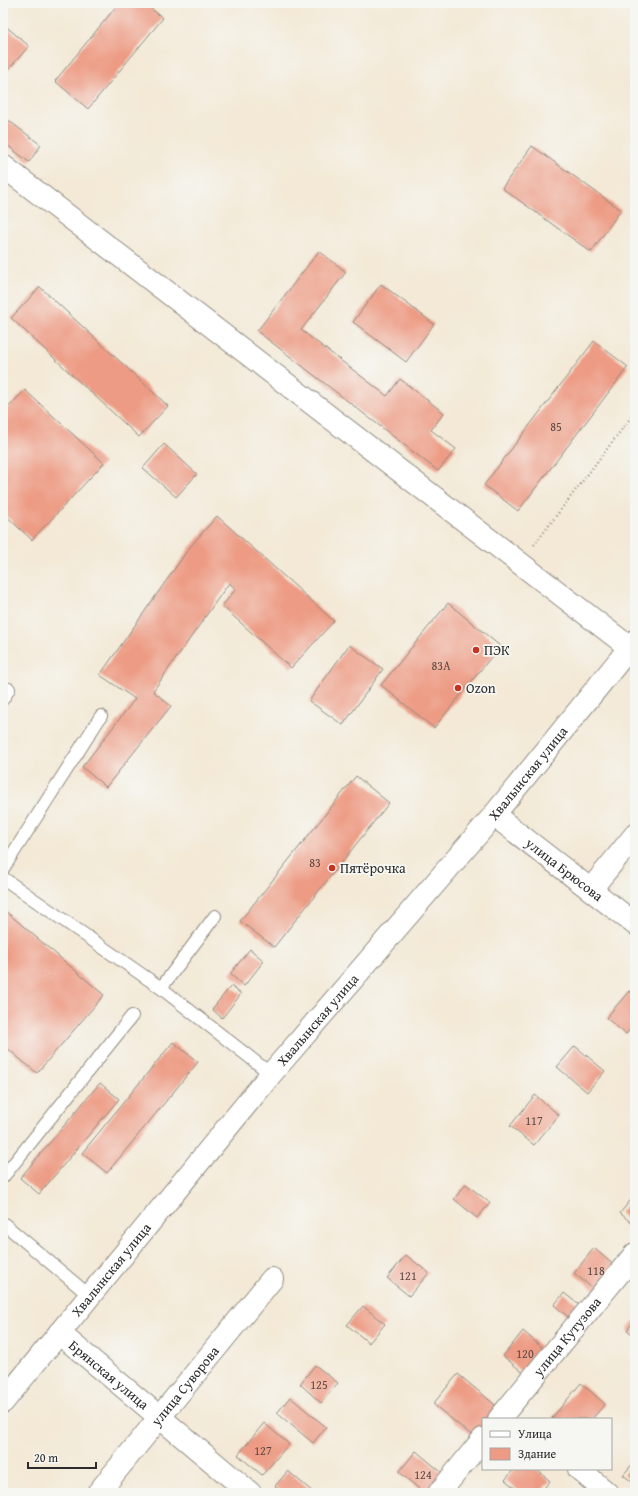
<svg xmlns="http://www.w3.org/2000/svg" width="638" height="1496" viewBox="0 0 638 1496" font-family="'Gentium Book Plus',serif">
<rect width="100%" height="100%" fill="#f6f6f2"/>
<filter id="ink" filterUnits="userSpaceOnUse"><feTurbulence type="fractalNoise" baseFrequency=".025" numOctaves="2"/><feDisplacementMap in="SourceGraphic" scale="8" xChannelSelector="R" yChannelSelector="G"/><feConvolveMatrix kernelMatrix="1 2 1 2 8 2 1 2 1" color-interpolation-filters="sRGB"/></filter>
<filter id="wash" filterUnits="userSpaceOnUse"><feTurbulence type="fractalNoise" baseFrequency=".012" numOctaves="4" result="noise"/><feDisplacementMap in="SourceGraphic" scale="16" xChannelSelector="R" yChannelSelector="G"/><feGaussianBlur stdDeviation="0.9" result="paint"/><feColorMatrix in="noise" values="0 0 0 0 0 0 0 0 0 0 0 0 0 0 0 0 0 1.4 0 .05"/><feComposite in="paint" operator="in"/></filter>
<g filter="url(#wash)">
<rect width="100%" height="100%" fill="#f3e9d6"/>
<g id="blocks">
<path fill="#ed9b84" d="M119 3H144L163 18 88 109 55 81Z
M3 24 29 46 3 76Z
M8 120 41 145 29 162 3 142V127Z
M532 146 621 210 591 252 502 188Z
M319 251 346 272 301 330 387 396 400 379 444 413 431 430 456 449 438 471 257 331Z
M381 284 434 324 406 362 353 322Z
M40 287 168 406 139 437 11 318Z
M594 341 628 367 518 511 484 485Z
M25 390 104 463 32 540 3 513V413Z
M164 444 197 474 176 497 143 468Z
M217 516 334 621 291 668 222 606 236 589 229 583 153 691 171 706 106 787 82 767 135 699 100 675 190 547Z
M448 603 500 646 434 728 381 685Z
M349 645 383 669 343 725 309 701Z
M356 776 389 803 274 947 240 921Z
M3 909 104 995 37 1073 3 1045Z
M250 949 264 961 244 986 230 974Z
M231 986 241 994 222 1018 212 1009Z
M629 991 635 996V1023L626 1034 606 1018Z
M173 1042 198 1062 107 1173 82 1153Z
M575 1046 605 1071 587 1092 557 1067Z
M100 1083 119 1099 39 1194 20 1178Z
M535 1095 559 1115 534 1145 510 1126Z
M466 1184 490 1203 477 1218 454 1199Z
M635 1195V1226L620 1213Z
M594 1248 617 1268 597 1292 574 1273Z
M406 1255 429 1273 409 1296 387 1278Z
M564 1293 583 1308 573 1321 554 1305Z
M363 1306 385 1324 369 1343 347 1325Z
M635 1320V1336L627 1330Z
M523 1331 546 1351 526 1375 503 1356Z
M315 1365 338 1383 321 1403 300 1384Z
M458 1374 500 1409 491 1419H483V1429L475 1438 433 1404Z
M581 1383 605 1404 592 1419H553L552 1418Z
M290 1397 326 1427 313 1443 277 1413Z
M264 1423 289 1444 262 1475 238 1455Z
M416 1451 446 1476 432 1493H424L399 1472Z
M635 1461V1484L623 1475Z
M514 1469H536L550 1481 540 1493H521L505 1480Z
M288 1471 314 1493H284L275 1486Z"/>
</g>
</g>
<g filter="url(#ink)">
<use href="#blocks" fill-opacity="0" stroke="#8f8a80" stroke-width="1"/>
<g fill="none" stroke-linecap="round" stroke-linejoin="round">
<g stroke="#8f8a80" stroke-width="14">
<path id="lane" d="M3 699 9 689
M3 869 101 716
M3 878 161 988 271 1074
M161 988 215 916
M3 1177 132 1016
M3 1223 90 1296"/>
</g>
<g stroke="#8f8a80" stroke-width="24">
<g id="street">
<path d="M3 166 629 647"/>
<path id="s1" d="M494 815 635 924"/>
<path d="M591 889 635 835"/>
<path id="s2" d="M59 1333 250 1493"/>
<path id="s3" d="M499 1419 635 1254"/>
<path d="M579 1469 607 1493"/>
<path id="s4" d="M98 1493 272 1279"/>
<path d="M439 1493 483 1439"/>
</g>
</g>
<g stroke="#8f8a80" stroke-width="24">
<g id="primary">
<path id="s5" d="M3 1402 271 1074 494 815 635 641"/>
</g>
</g>
<path stroke="#8f8a80" stroke-width="2.5" stroke-dasharray="1 3" stroke-linecap="butt" d="M534 545 635 412"/>
<use href="#lane" stroke="#fff" stroke-width="12"/>
<use href="#street" stroke="#fff" stroke-width="22"/>
<use href="#primary" stroke="#fff" stroke-width="22"/>
</g>
</g>
<g fill="#c8321e" stroke="#f6f6f2" stroke-width="1.5">
<circle cx="476" cy="650" r="4"/>
<circle cx="458" cy="688" r="4"/>
<circle cx="332" cy="868" r="4"/>
</g>
<g text-anchor="middle" dominant-baseline="central" stroke-width="3.5" stroke-linejoin="round" paint-order="stroke">
<g font-size="12" fill="#5c4741">
<text x="556" y="426">85</text>
<text x="441" y="665">83А</text>
<text x="315" y="862">83</text>
<text x="534" y="1120">117</text>
<text x="596" y="1270">118</text>
<text x="408" y="1275">121</text>
<text x="525" y="1353">120</text>
<text x="319" y="1384">125</text>
<text x="263" y="1450">127</text>
<text x="423" y="1474">124</text>
</g>
<g font-size="14" fill="#2b2b2b" stroke="#f6f6f2" text-anchor="start">
<text x="484" y="650">ПЭК</text>
<text x="466" y="688">Ozon</text>
<text x="340" y="868">Пятёрочка</text>
</g>
<g font-size="14" fill="#2b2b2b" stroke="#f6f6f2">
<text stroke="none"><textPath href="#s5" startOffset="819">Хвалынская улица</textPath></text>
<text stroke="none"><textPath href="#s1" startOffset="89">улица Брюсова</textPath></text>
<text stroke="none"><textPath href="#s5" startOffset="495">Хвалынская улица</textPath></text>
<text stroke="none"><textPath href="#s5" startOffset="171">Хвалынская улица</textPath></text>
<text stroke="none"><textPath href="#s3" startOffset="107">улица Кутузова</textPath></text>
<text stroke="none"><textPath href="#s2" startOffset="65">Брянская улица</textPath></text>
<text stroke="none"><textPath href="#s4" startOffset="138">улица Суворова</textPath></text>
</g>
</g>
<rect width="638" height="1496" fill="none" stroke="#f6f6f2" stroke-width="16"/>
<rect x="482" y="1418" width="130" height="52" fill="#f6f6f2" stroke="#a5a5a2"/>
<rect x="490" y="1431" width="20" height="6" fill="#ffffff" stroke="#a5a5a2"/>
<text x="518" y="1438" font-size="12" fill="#2b2b2b">Улица</text>
<rect x="490" y="1448" width="20" height="12" fill="#ed9b84" stroke="#a5a5a2"/>
<text x="518" y="1458" font-size="12" fill="#2b2b2b">Здание</text>
<path d="M28 1462v6h68v-6" fill="none" stroke="#2b2b2b" stroke-width="2"/>
<text x="34" y="1462" font-size="12" fill="#2b2b2b" stroke="#f6f6f2" stroke-width="3" paint-order="stroke">20 m</text>
</svg>
